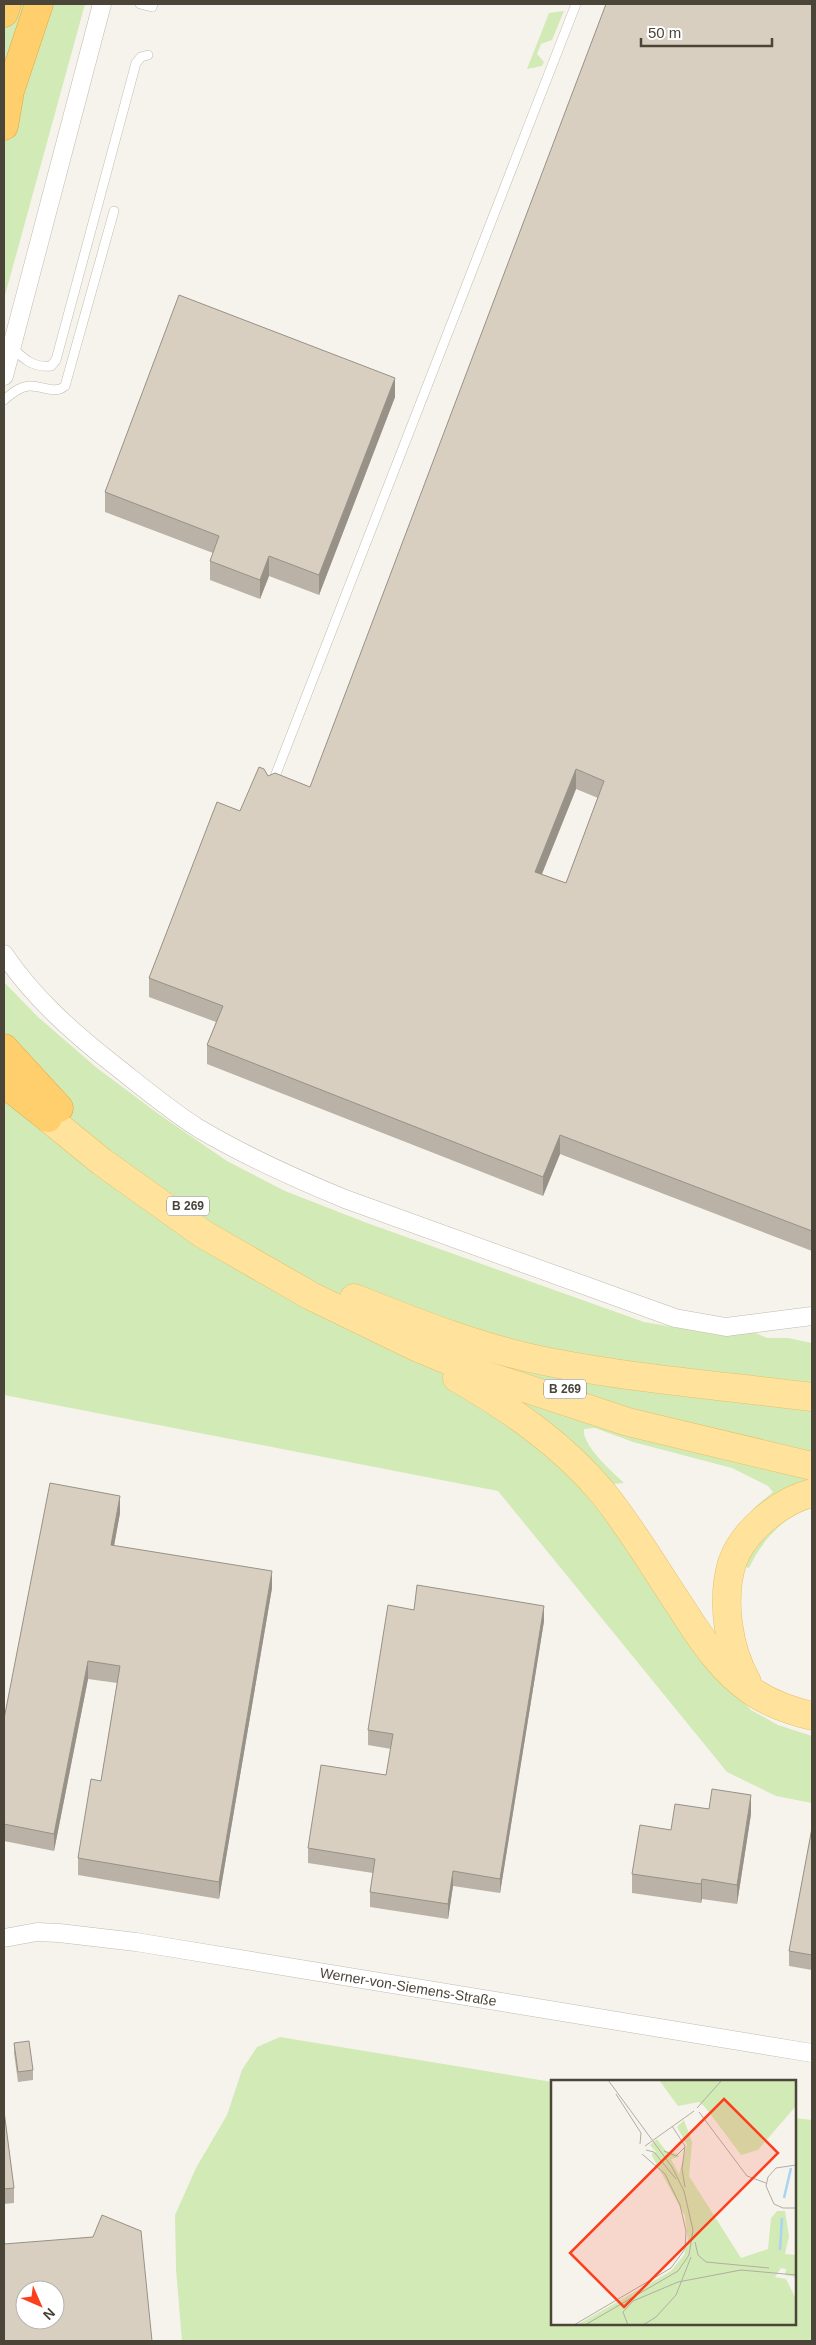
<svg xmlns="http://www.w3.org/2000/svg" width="816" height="2345" viewBox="0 0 816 2345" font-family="Arial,sans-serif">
<rect width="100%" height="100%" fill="#f6f3ec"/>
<path fill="#d2eab5" d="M4 4H85L4 299Z
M564 11 552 40 541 44 537 54 544 62 542 66 527 69 549 13Z
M4 982 38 1017 97 1068 160 1115 227 1161 285 1191 367 1223 644 1322 726 1336 751 1331 767 1338H788L812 1343V1508C782 1517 762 1541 749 1568L721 1560 730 1539 755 1507 773 1492 768 1486 732 1468 633 1442 595 1428 584 1429C582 1446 612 1471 624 1483L579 1487 618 1534 723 1681 751 1710 778 1725 812 1736V1803L776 1796 727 1772 498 1491 4 1395Z
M280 2037 552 2082V2324H795V2118L812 2120V2341H182L176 2269 175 2215 196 2168 227 2115 242 2070 257 2047Z"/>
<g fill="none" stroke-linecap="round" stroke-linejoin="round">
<g stroke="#c2bbae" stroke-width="10">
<path id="lane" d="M140 4 152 7 153 4
M12 347C23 359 34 368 51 366L56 360 136 63 141 57 148 55
M4 400C11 394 19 387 29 386 41 385 55 395 65 386L114 211
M272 784 576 4"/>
</g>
<g stroke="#c2bbae" stroke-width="19">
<g id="street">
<path d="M4 376 102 4"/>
<path d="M4 954C33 997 72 1032 113 1064 141 1086 168 1109 198 1128 245 1156 294 1178 345 1199L675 1318 726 1327 812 1316"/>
<path id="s1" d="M4 1938 37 1932 59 1933 136 1942 812 2053"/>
</g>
</g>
<g stroke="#e6c16a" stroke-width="29">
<path id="primary" d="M48 1118 102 1162 203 1234 311 1296 414 1346 479 1373 628 1422 812 1466
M354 1298C417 1323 482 1349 549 1362 635 1379 725 1386 812 1397
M457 1378C511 1409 563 1445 603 1493 632 1529 656 1570 682 1609 701 1639 722 1671 753 1692 771 1704 791 1711 812 1716
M747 1682C728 1649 721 1600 732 1563 743 1531 780 1501 812 1493"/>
</g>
<g stroke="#e0a43c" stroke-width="29">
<path id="highway" d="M4 13 7 4
M4 126 10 91 39 4
M4 1048 59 1108
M4 1083 48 1118"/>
</g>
<use href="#lane" stroke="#fff" stroke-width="9"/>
<use href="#street" stroke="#fff" stroke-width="18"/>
<use href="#primary" stroke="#ffe39c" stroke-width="28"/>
<use href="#highway" stroke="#ffcf6e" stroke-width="28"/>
</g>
<path fill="#bab2a6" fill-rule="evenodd" d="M812 4V1251L560 1154 543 1196 207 1064V1045L216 1022 149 997V978L240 811 268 776 310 787ZM576 789 598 798 566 883 542 874Z
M395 397 319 595 269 576 260 599 210 580V561L213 553 105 512V492Z
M120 1513 114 1546 272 1588 219 1899 78 1875V1858L101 1781 117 1683 88 1679 54 1851 4 1841V1719Z
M414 1610 544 1621 500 1893 453 1886 448 1919 370 1907V1892L373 1873 308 1863V1848L386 1775 391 1749 368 1745V1730Z
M709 1809 751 1814 737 1904 702 1899 701 1903 632 1893V1874L671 1830Z
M812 1828V1970L789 1966V1951Z
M14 2043 33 2070V2080L18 2082 14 2053Z
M4 2111 14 2188V2203L4 2204Z"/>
<path fill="#979187" d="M395 378V397L319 595V575Z
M269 556V576L260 599V580Z
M576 769V789L535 891V872Z
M560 1135V1154L543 1196V1177Z
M120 1496V1513L111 1562V1545Z
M272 1571V1588L219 1899V1882Z
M544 1606V1621L500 1893V1879Z
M88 1661V1679L54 1851V1834Z
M751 1795V1814L737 1904V1885Z
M453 1871V1886L448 1919V1904Z
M702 1879V1899L701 1903V1884Z"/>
<path fill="#d8cfc1" stroke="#979187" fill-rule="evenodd" d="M606 4H812V1231L560 1135 543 1177 207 1045 223 1006 149 978 217 802 240 811 259 767 264 769 268 776 275 773 310 787ZM576 769 604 781 566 883 535 872Z
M179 295 395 378 319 575 269 556 260 580 210 561 219 536 105 492Z
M50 1483 120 1496 111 1545 272 1571 219 1882 78 1858 91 1779 101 1781 120 1666 88 1661 54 1834 4 1824V1719Z
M417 1585 544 1606 500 1879 453 1871 448 1904 370 1892 375 1859 308 1848 321 1765 386 1775 393 1734 368 1730 388 1605 414 1610Z
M712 1789 751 1795 737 1885 702 1879 701 1884 632 1874 640 1825 671 1830 675 1804 709 1809Z
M812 1828V1955L789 1951Z
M29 2041 33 2070 18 2072 14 2043Z
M4 2111 14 2188 4 2189Z
M102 2215 141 2231 152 2341H4V2244L93 2237ZM25 2290H55V2320H25Z"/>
<g text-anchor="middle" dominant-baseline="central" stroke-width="4" stroke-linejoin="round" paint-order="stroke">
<g fill="#fff" stroke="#817c74" stroke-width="1">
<rect x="167" y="1196.5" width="42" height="19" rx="4"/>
<rect x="544" y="1379.5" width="42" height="19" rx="4"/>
</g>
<g font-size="12" font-weight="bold" fill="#4b4439">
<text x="188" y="1206">B 269</text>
<text x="565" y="1389">B 269</text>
</g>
<g font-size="14" fill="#4b4439" stroke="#fff">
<text stroke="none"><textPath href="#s1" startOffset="409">Werner-von-Siemens-Straße</textPath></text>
</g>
</g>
<g transform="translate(551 2080)">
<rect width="245" height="245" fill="#f6f3ec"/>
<path d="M108 0H245V26L207 70 190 75 154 27 148 22 127 26ZM133 40 141 62 138 96 190 178 217 169 220 138 226 131H234L238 156 234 174 245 175V197L234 195 235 189 230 188 224 197 235 199 245 219V245H26L120 191 133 175 137 162 134 136 101 76V73L105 72 99 65 106 59 115 71 127 74 128 77 120 79 128 94 136 65 126 47Z" fill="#d2eab5"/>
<path fill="none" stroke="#a9d4f2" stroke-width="2.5" d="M233 118 240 88M229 170 231 138"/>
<path fill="none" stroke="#b2ada4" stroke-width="1" d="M57 0 121 87 133 111 142 150M65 14 90 53 89 64M146 28 171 0M148 32 196 96 215 103M121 46 134 66 131 89 134 107M94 66 143 31M95 70 103 72 125 99M113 71 125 76 134 67M245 85 225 88 217 97 215 106 223 124 232 128H245M144 162 147 175 155 182 218 188M23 245 120 188 134 169 135 151 129 125 114 94 91 74M34 245 127 191 138 175 142 150M77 245 72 232 82 221 127 202 190 190 245 195M92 245 105 237 125 215 140 177"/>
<path fill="#fc3f1d" fill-opacity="0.15" stroke="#fc3f1d" stroke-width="2.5" d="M173 19 227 73 73 227 19 173Z"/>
<rect width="245" height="245" fill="none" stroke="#4b4439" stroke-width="2.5"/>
</g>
<rect width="816" height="2345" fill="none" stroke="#4b4439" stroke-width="10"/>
<g transform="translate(40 2305) rotate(135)"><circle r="24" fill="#ffffff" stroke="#b7b4b0"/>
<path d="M0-4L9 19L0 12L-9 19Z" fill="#fc3f1d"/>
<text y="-8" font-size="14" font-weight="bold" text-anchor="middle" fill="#4b4439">N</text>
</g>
<path d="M641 38v8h131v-8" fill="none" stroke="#4b4439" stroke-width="2.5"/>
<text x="648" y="38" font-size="15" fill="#4b4439" stroke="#ffffff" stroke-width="4" paint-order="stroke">50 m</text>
</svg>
